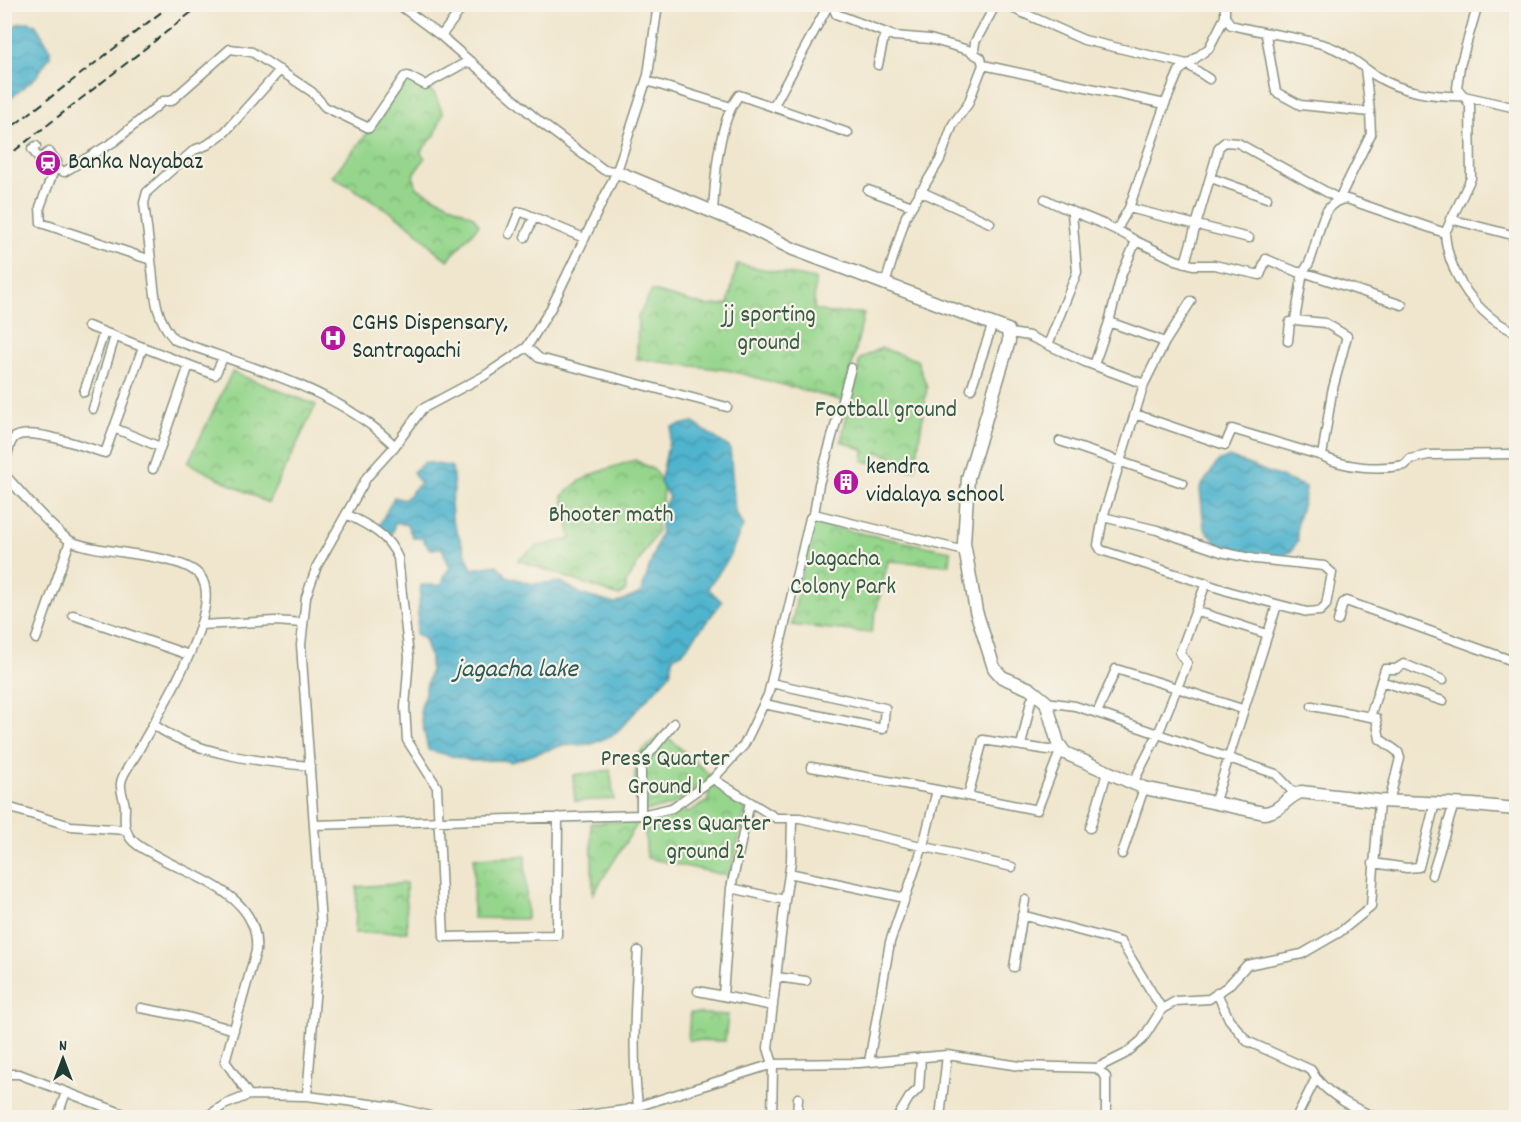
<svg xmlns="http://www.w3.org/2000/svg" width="1521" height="1122" viewBox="0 0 1521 1122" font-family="Dekko,sans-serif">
<defs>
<pattern id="park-crowns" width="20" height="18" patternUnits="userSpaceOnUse" patternTransform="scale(1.5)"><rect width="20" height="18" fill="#95d68c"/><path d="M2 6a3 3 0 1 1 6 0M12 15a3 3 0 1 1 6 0" fill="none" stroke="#79af73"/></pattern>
<pattern id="water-waves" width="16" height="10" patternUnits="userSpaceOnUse" patternTransform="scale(1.5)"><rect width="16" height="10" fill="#4fb4ce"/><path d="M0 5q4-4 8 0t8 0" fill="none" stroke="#4194a8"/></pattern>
</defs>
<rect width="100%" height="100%" fill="#f7f3e8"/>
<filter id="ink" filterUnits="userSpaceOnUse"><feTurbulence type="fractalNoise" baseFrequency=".0167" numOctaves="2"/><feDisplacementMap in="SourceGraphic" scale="12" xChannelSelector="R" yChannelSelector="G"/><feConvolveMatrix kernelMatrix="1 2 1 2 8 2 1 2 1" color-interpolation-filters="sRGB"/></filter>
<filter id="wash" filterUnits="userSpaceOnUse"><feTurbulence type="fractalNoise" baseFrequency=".008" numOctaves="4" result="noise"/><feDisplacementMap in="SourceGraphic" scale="24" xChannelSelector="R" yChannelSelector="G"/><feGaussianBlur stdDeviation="1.35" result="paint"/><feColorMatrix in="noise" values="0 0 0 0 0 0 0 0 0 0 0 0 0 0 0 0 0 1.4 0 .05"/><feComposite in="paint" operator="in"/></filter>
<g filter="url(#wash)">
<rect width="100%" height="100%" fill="#f0e6cd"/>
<path fill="url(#park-crowns)" stroke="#5a8a60" stroke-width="1.5" d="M406 76 434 93 443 113 435 135 420 152 425 158 413 175 417 188 473 216 479 225 448 260C433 251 426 240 414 229 388 208 360 193 332 176L380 118Z
M737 264 815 279 814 309 829 313H864L844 401 727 370 637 359 638 317 652 291 707 306 728 304Z
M881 348 917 360 927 387 915 469 897 470 900 460 878 452 871 463 863 461 864 450 841 441 860 359Z
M232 372 316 405 268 503 188 463Z
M635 460 656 471 663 488 661 511 654 515 658 530 626 583V590L619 596 518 560 536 547 571 539 563 496C581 474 609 469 635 460Z
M815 524 951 551 950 565 888 561 871 633 792 625 809 528Z
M663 733 712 777 670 806 639 812 634 787 637 755Z
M610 770 614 799 575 801 573 775Z
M714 783 747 804 730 876 647 858 644 818 679 809 687 813 708 801 709 788Z
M639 821 593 894 591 823Z
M525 856 527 919 473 918 474 858Z
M406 883 407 932 355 933 357 887Z
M690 1013 728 1015 725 1041 688 1040Z"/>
<path fill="url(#water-waves)" stroke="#377881" stroke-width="1.5" d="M28 22 35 24 50 49V56L36 77 5 103V33L17 24Z
M692 422 730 448 735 511 743 526 727 561 708 588 722 602 682 653 673 657 670 674 615 734 592 744 560 746 511 762 501 760 471 761 428 750 420 712 430 672V658L424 639 416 634 421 585H442L445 574 450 568 442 548 430 549 422 538H413L407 525 395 522 390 542 379 526 394 497 404 500 420 483 413 472 425 462 452 467 454 490 451 502 452 519 472 569 497 565 507 576 532 584 561 582 583 595 615 604 641 593 661 531V511L669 497 660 483 672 427Z
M1229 457 1306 487C1305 506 1293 520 1298 540L1291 552 1278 558 1253 557 1221 549 1204 528 1200 488 1218 462Z"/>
</g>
<g filter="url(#ink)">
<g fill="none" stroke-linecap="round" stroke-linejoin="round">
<g stroke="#889280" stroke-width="11">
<path id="minor" d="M398 4 441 36 465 4
M832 4 836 14 894 36 930 39 968 50 981 58 983 65 968 104 953 124 940 160 906 216 885 284
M1003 4 1084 40 1187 64 1209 79
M1225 4V17L1231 25C1262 33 1294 36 1325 45 1344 51 1360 65 1376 76 1401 92 1435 97 1464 96L1470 105 1471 178 1445 233
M1478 4 1460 66 1457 88 1464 96 1516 108
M1266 35 1276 92 1300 105 1370 112 1365 68
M441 36 540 122 604 170 617 171
M974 52 975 42 996 4
M878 65 885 33
M983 65 1165 104
M647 81 731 107
M773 107 829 4
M36 146 32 149 39 159 49 152 57 162 40 207 41 223 151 260C155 291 153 316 175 340 250 368 337 388 395 446L367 477 317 566 306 597 301 645 321 924 307 1096 249 1095 224 1105 205 1118
M54 168 64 172 115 141 163 101H171L230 49 252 52 312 92 325 107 369 128 404 77 408 76 425 85 463 64 472 62
M1211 178 1267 198
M868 190 912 206
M920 191 990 223
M1045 199C1075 215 1107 222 1136 241
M1129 208 1249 238
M713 212C715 178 718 122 739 95L848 133
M1450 219 1516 236
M1117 229 1129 208 1165 104 1179 71 1209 48 1225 17
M510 234 519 212H522L584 238
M525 237 534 217
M151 260 144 203 147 192 194 150 207 145 225 132 280 70
M1185 263 1219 147 1225 142 1238 143 1339 199 1371 134 1370 112
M1109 322 1121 276 1136 241 1176 260 1193 265H1214L1260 275 1266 259 1297 272H1303C1321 253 1314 200 1347 199L1445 233C1448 275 1478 317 1516 332
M88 326 215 375 223 358
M1010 333 1029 336 1085 362 1144 384 1165 342 1109 322 1094 365
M1288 341 1290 322 1295 320
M1165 342 1191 301
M1048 345 1077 272 1072 213
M527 347 539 358 727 407
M971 389 993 323
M84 392 104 332
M93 409 115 336
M1135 414 1225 445 1232 429 1322 456C1345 468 1379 470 1405 465L1410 459 1428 455 1516 454
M114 428 160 447
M1060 441 1183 483
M395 446 422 409 484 376 527 347 551 308 617 171 648 75 658 4
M1322 456 1332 392 1347 336 1325 323 1295 320 1303 272 1402 305
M4 467C7 459 8 446 13 439 25 424 88 448 105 453L143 347
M153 469 189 365
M4 474C18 489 56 534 71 541 99 555 183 552 201 577 225 611 153 722 136 755 131 763 122 774 121 783 120 791 124 798 125 806 125 817 123 826 129 836 134 845 146 850 155 855 193 878 261 894 256 951L225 1061 249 1095
M346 514C368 525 388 534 398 558L409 657 405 707 407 740 437 787 444 937 557 935 558 817
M814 514 819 484 851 368
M1103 517 1157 530 1221 552 1255 559 1324 566 1332 573 1326 605 1320 611 1307 612 1234 593 1101 550 1098 545 1103 517 1144 384
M1206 583 1180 653 1187 663 1177 688 1242 709
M1196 611 1267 634
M73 615 189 655
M1338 621 1343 603 1346 601 1516 662
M200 625 275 621 303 623
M36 639 70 541
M1116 669 1177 688 1158 734 1097 713Z
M1381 681 1443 701
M1046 702 1075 706 1097 713
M764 704 883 729 885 708 771 683
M1312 706 1376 718 1380 739 1398 752 1400 758 1389 802
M1370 717 1385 669H1396L1404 664 1443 680
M153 724C193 754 260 762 310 766
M1021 746 1031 701 1036 694
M811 767 937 790
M713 779 776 818H800L1012 867
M1133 783 1158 734 1276 774 1295 794
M750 802 731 888 785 900 768 1048 773 1064 772 1118
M1214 804 1277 605
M4 806 71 826 126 830
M641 815V764L674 723
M314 825 641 815 672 808 713 779 744 745 768 695 810 518 814 514 965 551
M1090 828 1107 773
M1122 854 1144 788
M1373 863 1407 868 1419 867 1435 803
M789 873 905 898
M1432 875 1454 804
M785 900 791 861 792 818
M1022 915 1121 942 1162 1009
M638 951C635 1003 632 1055 638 1106
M1014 967 1025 900
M776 977 806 981
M698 991 773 1006
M1217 993 1229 1019 1247 1041 1311 1070 1316 1078 1296 1118
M723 995 731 888
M141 1008 188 1017 234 1030
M869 1062 890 942 923 846 937 790 1037 810 1061 749 1048 750 983 740 968 796
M1097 1068 1106 1077V1118
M4 1074H19L134 1118
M1316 1078C1331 1097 1356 1109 1377 1118
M307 1096 394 1107 438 1118
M57 1118 66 1092
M563 1118 626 1110 773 1064 859 1063 947 1055 1020 1066 1097 1068 1125 1054 1142 1040 1162 1009 1176 1001 1209 999 1228 986 1247 965 1302 954 1340 932 1371 907 1379 801
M797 1118 798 1098
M897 1118 909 1098 919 1088 921 1057
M940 1118 947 1055"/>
</g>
<g stroke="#889280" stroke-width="15">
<path id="secondary" d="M617 172 747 226 793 249 1008 330 1009 341 968 478 964 543 976 611 994 668 1002 677 1030 689 1046 702 1058 743 1065 753 1144 788 1264 813C1280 812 1286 797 1301 792L1379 801 1473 805 1516 809"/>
</g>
<use href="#minor" stroke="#fff" stroke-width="8"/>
<use href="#secondary" stroke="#fff" stroke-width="12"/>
<path stroke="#1f3d34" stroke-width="2" stroke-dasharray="9 4.5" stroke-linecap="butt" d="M4 133 172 4
M4 159 202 4"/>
</g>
</g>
<defs>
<g id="station-disc" transform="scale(1.35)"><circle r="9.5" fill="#b5179e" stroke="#f7f3e8"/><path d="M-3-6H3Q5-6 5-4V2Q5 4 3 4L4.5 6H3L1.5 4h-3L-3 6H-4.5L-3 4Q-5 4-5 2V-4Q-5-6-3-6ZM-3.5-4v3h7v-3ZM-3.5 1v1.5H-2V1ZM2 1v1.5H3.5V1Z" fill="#fff"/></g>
<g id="hospital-disc" transform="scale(1.35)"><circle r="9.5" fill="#b5179e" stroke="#f7f3e8"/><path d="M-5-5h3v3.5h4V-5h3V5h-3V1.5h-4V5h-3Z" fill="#fff"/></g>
<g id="building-disc" transform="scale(1.35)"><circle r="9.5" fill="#b5179e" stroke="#f7f3e8"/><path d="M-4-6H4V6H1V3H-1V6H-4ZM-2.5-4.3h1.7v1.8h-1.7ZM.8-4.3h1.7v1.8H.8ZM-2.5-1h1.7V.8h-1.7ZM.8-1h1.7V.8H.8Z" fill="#fff"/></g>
</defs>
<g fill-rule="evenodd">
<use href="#station-disc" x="48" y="163"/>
<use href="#hospital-disc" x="333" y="338"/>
<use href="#building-disc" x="846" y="482"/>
</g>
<g text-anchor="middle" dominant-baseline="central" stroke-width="4.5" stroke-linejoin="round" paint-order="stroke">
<g font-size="24" fill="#1f3d34" stroke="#f7f3e8" text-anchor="start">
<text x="68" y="163">Banka Nayabaz</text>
<text x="352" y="324">CGHS Dispensary,<tspan x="352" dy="28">Santragachi</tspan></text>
<text x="866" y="468">kendra<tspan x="866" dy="28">vidalaya school</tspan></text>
</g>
<g font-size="24" fill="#375c46" stroke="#f7f3e8">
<text x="769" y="316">jj sporting<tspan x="769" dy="28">ground</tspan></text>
<text x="886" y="411">Football ground</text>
<text x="611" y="516">Bhooter math</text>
<text x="843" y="560">Jagacha<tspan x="843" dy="28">Colony Park</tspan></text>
<text x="665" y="760">Press Quarter<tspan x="665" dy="28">Ground 1</tspan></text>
<text x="706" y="825">Press Quarter<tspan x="706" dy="28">ground 2</tspan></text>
</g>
<g font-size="26" font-style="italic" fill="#2b5b5a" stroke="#f7f3e8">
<text x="516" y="670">jagacha lake</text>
</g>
</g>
<rect width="1521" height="1122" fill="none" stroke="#f7f3e8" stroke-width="24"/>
<g transform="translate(63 1059)" stroke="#f7f3e8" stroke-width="4.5" paint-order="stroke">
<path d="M0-4.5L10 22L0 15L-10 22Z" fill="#1f3d34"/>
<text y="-9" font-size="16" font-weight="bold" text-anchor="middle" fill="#1f3d34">N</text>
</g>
</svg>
